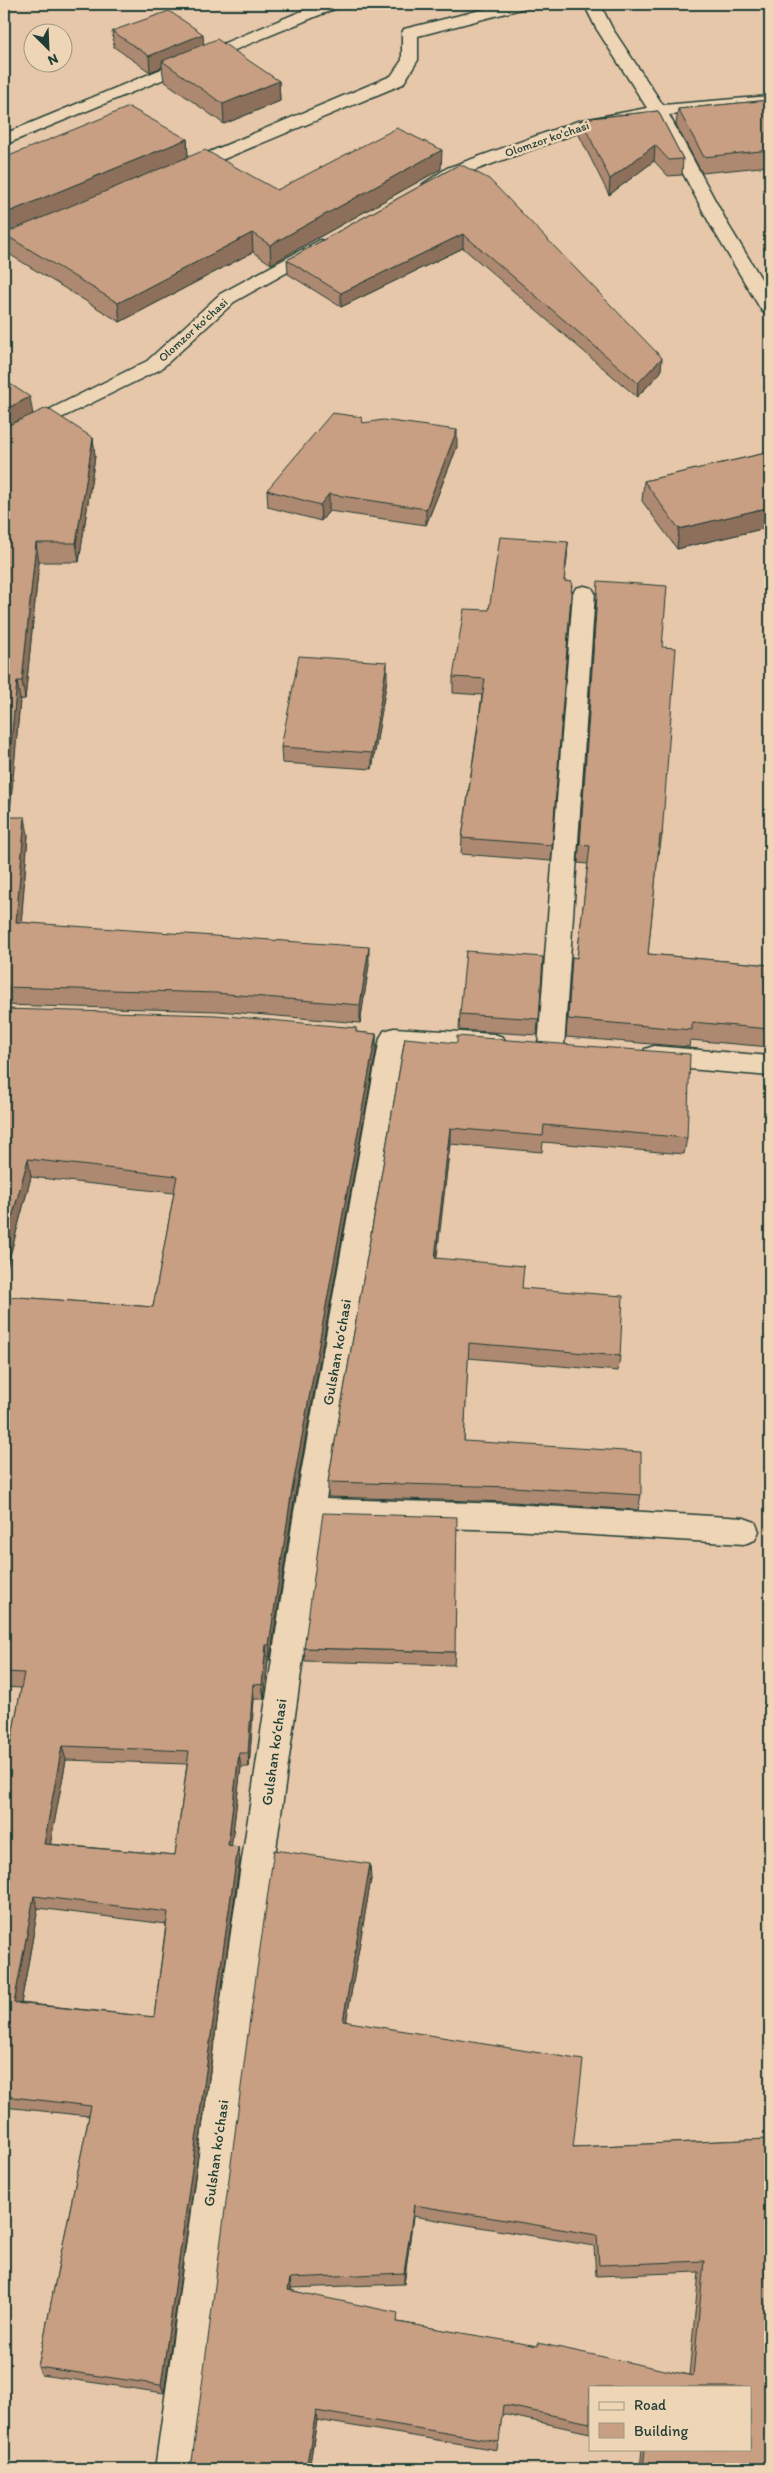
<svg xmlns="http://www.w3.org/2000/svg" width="774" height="2473" viewBox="0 0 774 2473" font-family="Itim,sans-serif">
<rect width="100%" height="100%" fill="#e7c7a9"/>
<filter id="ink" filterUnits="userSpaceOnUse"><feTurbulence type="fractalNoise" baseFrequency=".02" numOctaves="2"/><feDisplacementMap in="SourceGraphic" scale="10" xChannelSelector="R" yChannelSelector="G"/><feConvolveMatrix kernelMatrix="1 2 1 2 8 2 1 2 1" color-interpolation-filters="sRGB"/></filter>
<g filter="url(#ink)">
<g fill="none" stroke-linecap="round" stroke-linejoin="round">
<g stroke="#1f3d34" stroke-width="3">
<path id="minor" d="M319 4H341L339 7 4 145V134Z
M505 4H531L529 7 418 36V60L403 84 188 174H176L173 170 176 166 391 76 402 60V33L404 29Z
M584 4H600L612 28 663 105 770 96V106L669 115 729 226 770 293V314L763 312 760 308 711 226 653 117 588 129 459 176 438 188H426L423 184 447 168 578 121 647 108 596 28Z
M320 240 327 242 329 246 327 250 234 302 161 369 4 446V432L147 361 220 294Z
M584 586 592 588 595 593 564 1047 560 1054 551 1057 542 1054 538 1047 573 593 576 588Z
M394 1028 494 1034 503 1037 507 1044 503 1051 494 1054 404 1048 326 1499 512 1504 744 1518 755 1522 759 1531 755 1540 744 1544 512 1530 322 1525 249 2039 193 2469H155L215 2039 294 1512 380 1038 384 1031Z
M654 1046 770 1056V1076L654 1066 645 1063 641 1056 645 1049Z"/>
</g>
<use href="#minor" fill="#eed5b6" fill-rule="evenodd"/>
</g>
<path fill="#ad8971" stroke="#1f3d34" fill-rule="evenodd" d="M112 31 203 44 279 81 280 101 224 124 164 81 162 67 150 72 114 47Z
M770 100V166L702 173 676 125 678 109Z
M658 111 683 159 682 175 668 176 654 161 609 195 579 135 581 119Z
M187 139 188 157 277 190 441 169 271 264 253 252 120 322 4 251V158Z
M460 164 661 372 637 397 463 248 341 307 288 274 287 260Z
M4 380 33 414 93 438 95 456 79 562H39L25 699 20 700 9 817 28 835 21 922 369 965 360 1023 218 1011 4 1005Z
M363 423 457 447 426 525 329 511 321 521 268 507 267 490Z
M770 452V527L677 549 642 501 644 481Z
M568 542 564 581 572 582 551 861 461 854 462 838 482 695 453 693V677L489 610Z
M596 600 662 647V835L659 854H658L648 954 770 965V1047L690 1040 689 1047 566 1037 572 957 577 958 588 864 578 863Z
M387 679 372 769 282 763 281 747Z
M543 957 537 1035 459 1030 460 1014Z
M4 1009 356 1028V1032L376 1034V1052L292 1512 270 1660H268L264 1699H254L249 1767H241L231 1846 240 1860 164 2393 42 2375 38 2367 89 2116 4 2107V1773H5L21 1688 4 1687V1296L153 1307 174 1193 31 1177 4 1278ZM66 1760 187 1764 175 1855 50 1844ZM38 1908 166 1924 154 2017 21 2003Z
M405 1038 687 1138 684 1154 543 1142 542 1152 450 1144 436 1258 522 1288 620 1356 618 1371 468 1358 464 1441 641 1495 638 1510 512 1502 328 1497V1482Z
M304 1648 455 1652 454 1665 305 1661Z
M371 1879 346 2022 573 2147 770 2139V2469H640L642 2449H750L590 2387V2433L502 2414 497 2450 317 2420 309 2469H188L192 2461ZM413 2216 594 2246 596 2276 699 2272 689 2375 398 2322 291 2290V2288L404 2284Z"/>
<path fill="#8d6f5c" stroke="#1f3d34" d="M203 34 204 50 162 61V67L150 72 149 56Z
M279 81 280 101 224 124 223 104Z
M187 139 188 159 4 234V214Z
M655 145 654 161 609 195 610 179Z
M442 150 441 169 271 264 270 245Z
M252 233 253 252 120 322 118 303Z
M463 234V248L341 307V293Z
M662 358 661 372 637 397 638 383Z
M30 397 33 415 4 430V410Z
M457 430V447L426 525V509Z
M93 438 95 456 79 562 76 543Z
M329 494V511L321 521 320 505Z
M770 507V527L677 549 679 529Z
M568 542 567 559 562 598 564 581Z
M36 543 39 562 25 699 22 681Z
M387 662V679L372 769V753Z
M17 681 20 700 8 836 4 817Z
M25 817 28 835 20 940 16 922Z
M369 947V965L360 1023V1005Z
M376 1034V1052L292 1512 270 1660 269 1645 291 1496Z
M450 1128V1144L435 1274V1258Z
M28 1159 31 1177 4 1278V1247Z
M266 1645 268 1660 264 1699 262 1685Z
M253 1684 254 1699 249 1767 248 1753Z
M62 1746 66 1760 48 1857 44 1844Z
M239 1753 241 1767 230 1858 228 1845Z
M238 1847 240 1860 164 2393 161 2385Z
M370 1864 371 1879 344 2035 343 2021Z
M34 1896 38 1908 19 2015 14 2003Z
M414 2205 413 2216 404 2284V2273Z
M290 2278 291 2288 290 2300 288 2290Z
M316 2411 317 2420 309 2469H306Z"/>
<path fill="#c99f83" stroke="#1f3d34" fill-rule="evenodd" d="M169 11 203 34 149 56 112 31Z
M217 39 279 81 223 104 162 61Z
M770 100V150L704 157 678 109Z
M129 107 187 139 4 214V158Z
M658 111 683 159 669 160 655 145 610 179 581 119Z
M397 128 442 150 270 245 252 233 118 303 4 234V231H10L205 150 277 190Z
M460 164 489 179 662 358 638 383 463 234 341 293 287 260Z
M4 380 30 397 4 410Z
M47 408 93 438 76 543H36L22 681H17L4 817H25L16 922 369 947 360 1005 216 993 4 987V427Z
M332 413 361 417 363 423 383 420 457 430 426 509 329 494 320 505 267 490Z
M770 452V507L679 529 644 481Z
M500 537 568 542 564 581 572 582 552 845 462 838 485 679 453 677 464 609 489 610Z
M598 581 667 586 662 647 676 648 662 835H660L648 954 770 965V1029L692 1022V1030L568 1019 572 957 577 958 590 846 580 845Z
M299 656 387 662 372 753 281 747Z
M466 951 543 957 539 1019 460 1014Z
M4 1009 216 1015 356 1028V1032L376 1034 291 1496 269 1645H266L262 1685 253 1684 248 1753H239L228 1845 238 1847 161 2385 38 2367 91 2106 4 2096V1773H5L24 1673 4 1672V1296L153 1307 177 1176 28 1159 4 1247ZM62 1746 189 1751 175 1855 44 1844ZM34 1896 168 1912 154 2017 14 2003Z
M457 1036 690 1054 687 1138 544 1125 543 1136 450 1128 435 1258 524 1266 522 1288 623 1296 620 1356 469 1343 464 1441 641 1452V1495L513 1487 328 1482 405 1038 457 1043Z
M323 1513 457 1517 455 1652 304 1648Z
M274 1850 370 1864 343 2021 583 2060 573 2147 770 2139V2469H643L645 2449H750V2387H590V2423L503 2405 499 2442 316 2411 306 2469H188L189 2463 192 2461 249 2026ZM414 2205 597 2235 599 2265 704 2261 693 2376 538 2343V2346L397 2322 398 2313 288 2290 290 2278 404 2273Z"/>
</g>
<g text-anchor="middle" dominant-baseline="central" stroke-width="5" stroke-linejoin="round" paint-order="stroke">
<g font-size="12" fill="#1f3d34" stroke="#eed5b6">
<text transform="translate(547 139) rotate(-19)">Olomzor ko'chasi</text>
<text transform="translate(193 330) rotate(-42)">Olomzor ko'chasi</text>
</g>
<g font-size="15" fill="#1f3d34" stroke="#eed5b6">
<text transform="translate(337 1352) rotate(-80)">Gulshan koʻchasi</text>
<text transform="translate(274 1752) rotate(-82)">Gulshan koʻchasi</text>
<text transform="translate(216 2153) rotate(-82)">Gulshan koʻchasi</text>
</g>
</g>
<rect width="774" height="2473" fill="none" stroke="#eed5b6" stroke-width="20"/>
<rect x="10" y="10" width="754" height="2453" fill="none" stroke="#1f3d34" stroke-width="2" filter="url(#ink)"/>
<rect x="589" y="2386" width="162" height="65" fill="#eed5b6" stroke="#9b9882"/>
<rect x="599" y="2402" width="25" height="8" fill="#eed5b6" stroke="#9b9882"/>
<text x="634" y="2410" font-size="15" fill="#1f3d34">Road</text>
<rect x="599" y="2423" width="25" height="15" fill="#c99f83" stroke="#9b9882"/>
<text x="634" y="2436" font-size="15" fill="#1f3d34">Building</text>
<g transform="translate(48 48) rotate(156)"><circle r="24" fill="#eed5b6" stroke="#9b9882"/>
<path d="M0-4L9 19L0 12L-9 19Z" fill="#1f3d34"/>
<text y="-8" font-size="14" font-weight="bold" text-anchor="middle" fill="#1f3d34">N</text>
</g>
</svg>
